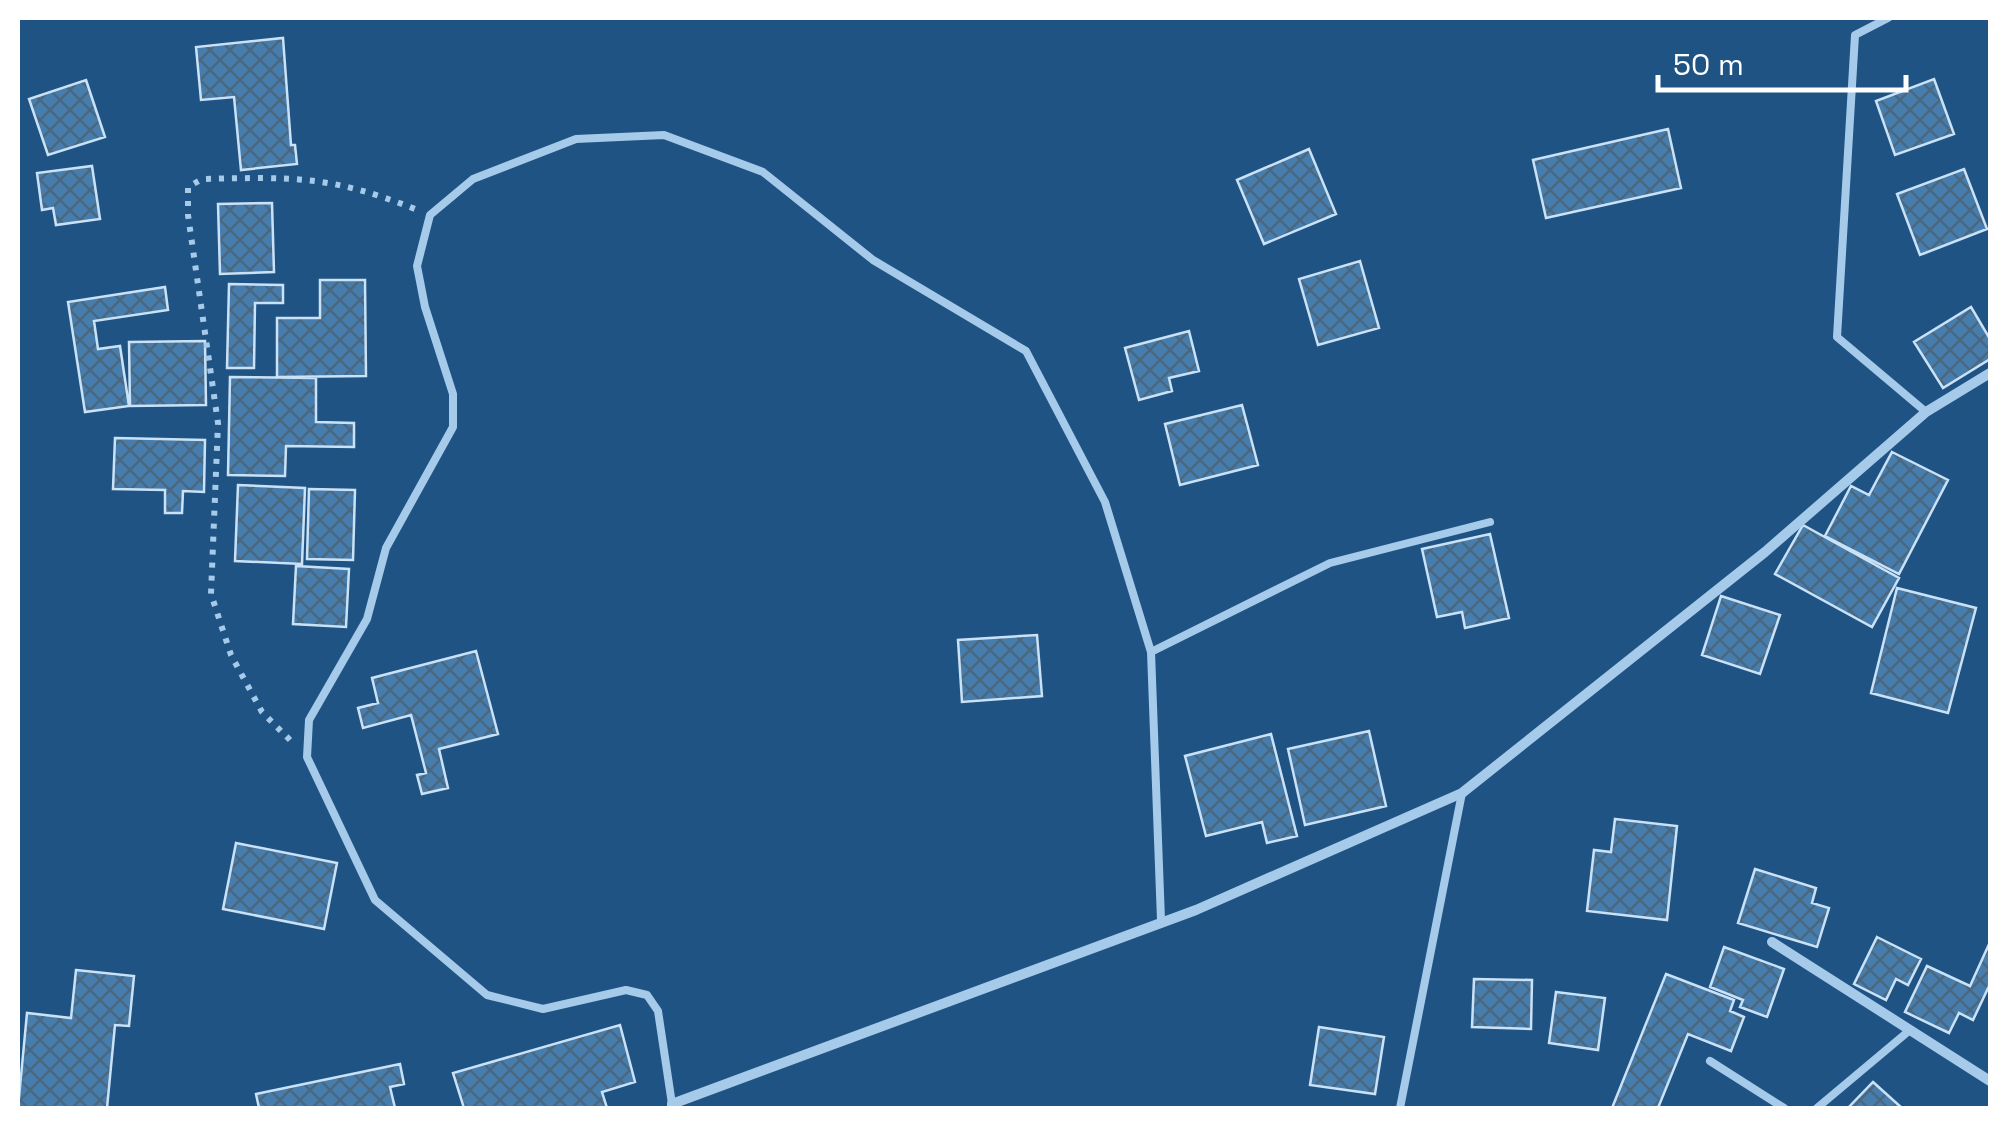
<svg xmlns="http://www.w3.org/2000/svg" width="2008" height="1126" viewBox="0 0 2008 1126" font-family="'Space Grotesk',sans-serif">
<defs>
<pattern id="building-cross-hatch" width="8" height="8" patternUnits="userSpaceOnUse" patternTransform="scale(2.5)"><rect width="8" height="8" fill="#477dac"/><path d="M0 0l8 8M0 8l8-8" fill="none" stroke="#496781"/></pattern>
</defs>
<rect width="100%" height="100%" fill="#1f5383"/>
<path fill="url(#building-cross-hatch)" stroke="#cae2f7" stroke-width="2.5" d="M283 38 291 145H295L297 164 241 170 234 97 201 100 196 47Z
M1934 79 1954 134 1895 155 1876 101Z
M86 80 105 137 48 155 29 99Z
M1668 129 1681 188 1546 218 1533 160Z
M1309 149 1336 214 1264 244 1237 180Z
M92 166 100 219 56 225 53 208 42 210 37 173Z
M1964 169 1987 229 1920 255 1897 194Z
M272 203 274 272 220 274 218 204Z
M1360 261 1379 328 1318 345 1299 279Z
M320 280H365L366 376 277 377V318H320Z
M229 284 283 285V303H255L254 368H227Z
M165 287 168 310 94 321 98 349 120 346 129 406 85 412 68 302Z
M1971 307 1990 339V359L1943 388 1914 342Z
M1189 331 1199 371 1169 378 1172 391 1139 400 1125 348Z
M205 341 206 405 130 406 129 342Z
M230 377 316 378V422L354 423V447L286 446 285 476 228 475Z
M1242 405 1258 465 1180 485 1165 424Z
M115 438 205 440 204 492 183 491 182 513H165V490L113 489Z
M1892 452 1948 480 1899 574 1825 536 1851 486 1869 495Z
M238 485 305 488 302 564 235 561Z
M309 489 355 490 353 560 307 559Z
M1803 525 1899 578 1872 627 1775 574Z
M1490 534 1509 618 1465 628 1462 612 1437 617 1422 549Z
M296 566 349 569 346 627 293 624Z
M1897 588 1976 608 1948 713 1871 693Z
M1721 596 1780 615 1760 674 1702 655Z
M1037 635 1042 696 962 702 958 640Z
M476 651 498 734 439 749 448 788 422 794 417 775 426 773 411 715 363 728 358 708 378 703 372 678Z
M1369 731 1386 806 1305 825 1288 749Z
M1271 734 1297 836 1267 843 1262 822 1206 836 1185 756Z
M1615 819 1677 826 1667 920 1587 911 1594 850 1611 852Z
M236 843 337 863 324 929 223 909Z
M1755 869 1816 888 1812 903 1829 908 1817 947 1738 923Z
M1877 937 1921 959 1908 985 1896 979 1886 1000 1854 984Z
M1990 942V984L1973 1020 1959 1013 1949 1033 1905 1012 1927 966 1970 986Z
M1724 947 1784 969 1767 1017 1740 1007 1743 1000 1710 987Z
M76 970 134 976 129 1026 115 1025 107 1108H18L27 1013 71 1018Z
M1666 974 1734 1000 1730 1011 1744 1017 1731 1051 1688 1034 1658 1108H1612Z
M1474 979 1532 980 1531 1029 1472 1027Z
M1556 992 1605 998 1598 1050 1549 1043Z
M620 1025 635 1082 602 1092 607 1108H464L453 1073Z
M1319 1027 1384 1037 1375 1094 1310 1085Z
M400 1064 404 1084 390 1087 395 1108H259L256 1094Z
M1873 1082 1902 1108H1848Z"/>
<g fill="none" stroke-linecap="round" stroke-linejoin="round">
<path stroke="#a6cae9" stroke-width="6" stroke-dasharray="5 8" stroke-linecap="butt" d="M290 740 262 712 231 655 211 594 218 423 188 215V187L202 179C292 177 329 175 415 209"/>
<path stroke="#a6cae9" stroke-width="8" d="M1888 18 1855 35 1837 337 1926 412
M1151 652 1330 563 1490 522
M1710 1061 1784 1108
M672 1104 658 1011 647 995 626 990 543 1009 487 995 375 900 307 757 309 720 367 619 386 548 453 427V394L425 307 417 266 430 215 473 179 576 139 664 135 763 172 873 260 1026 351 1105 502 1151 652 1161 920
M1400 1108 1462 793
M1817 1108 1910 1030"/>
<path stroke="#a6cae9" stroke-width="10" d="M1772 942 1990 1081
M672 1108V1104L1196 910 1462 793 1765 552 1926 412 1990 373"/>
</g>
<rect width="2008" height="1126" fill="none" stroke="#ffffff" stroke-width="40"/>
<path d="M1658 75v15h248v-15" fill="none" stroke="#ffffff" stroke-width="5"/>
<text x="1673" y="75" font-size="30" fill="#ffffff" stroke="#1f5383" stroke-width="8" paint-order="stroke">50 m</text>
</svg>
